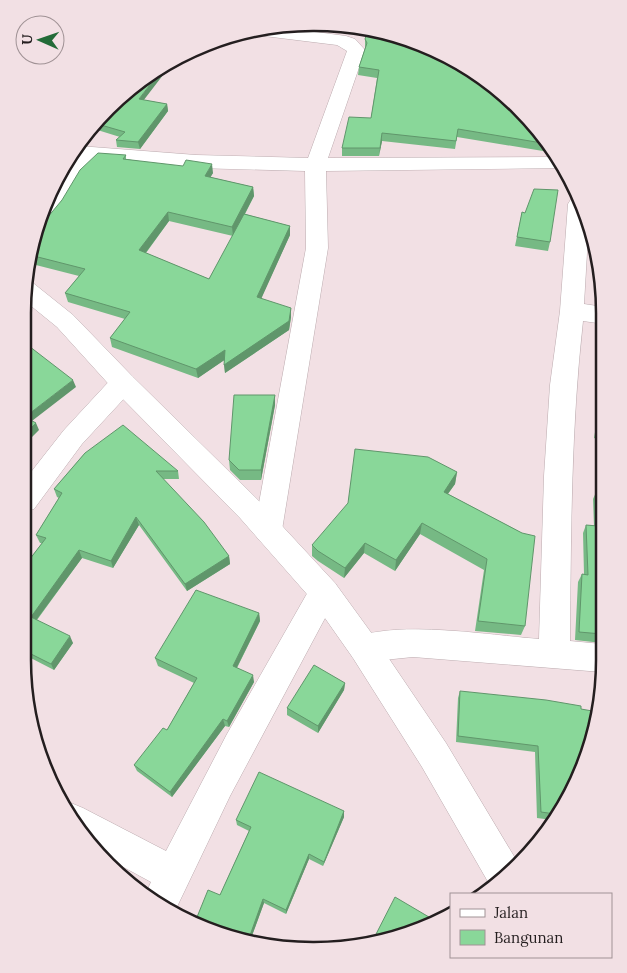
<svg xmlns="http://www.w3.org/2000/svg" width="627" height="973" viewBox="0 0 627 973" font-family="Lora,serif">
<rect width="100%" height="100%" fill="#f2e0e4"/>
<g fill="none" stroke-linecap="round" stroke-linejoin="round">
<g stroke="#bcabaf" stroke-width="1">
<path id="street" d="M279 27 346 36 355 39 365 50 328 158 553 157 562 168 326 171 328 248 282 530 278 539 268 542 258 539 254 530 306 248 305 171 196 168 92 160 63 208 48 226 38 228 45 202 79 146 196 155 308 158 347 51 337 45 264 36 257 33Z
M578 197 588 236 584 304 604 307V324L583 321C571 428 571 534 570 641L602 644V672L413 657 364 662 353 658 349 648 353 638C400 620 487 635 539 639L544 476 550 385 560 311 568 204 571 199Z
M123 373 132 376 136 383 132 390 82 444 34 509 23 512 24 481 64 430 114 376Z
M324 579 335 583 339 592 230 796 175 911 145 895 151 882 105 857 72 821 64 806 71 803 83 808 166 851 227 734 313 583Z"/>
</g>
<g stroke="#bcabaf" stroke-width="1">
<path id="secondary" d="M25 281 33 283 73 315 132 376 260 502 335 583 375 638 446 743 518 863 491 887 422 767 353 658 313 601 240 518 114 390 57 327 25 301Z"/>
</g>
<use href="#street" fill="#fff" fill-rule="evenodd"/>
<use href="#secondary" fill="#fff" fill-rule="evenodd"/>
</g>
<path fill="#76b984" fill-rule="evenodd" d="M365 39 505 95 549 152 457 137 455 149 382 141 379 156H342V148L371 118 377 78 358 75 359 67 365 48Z
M144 100 167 104 168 111 140 149 117 147 116 140 120 137 91 128 95 122Z
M126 155V159L213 173 210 177 253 187 254 196 245 214 290 226V235L261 298 291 317 289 330 225 373 224 360 198 378 112 347 110 338 125 319 68 302 65 293 79 276 28 263 40 220 47 218ZM169 221 233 236 209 279 146 253Z
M522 212 550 242 548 251 515 246Z
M275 395V405L261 480H240L230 470 229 460Z
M603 395V441L594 438 600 403Z
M85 453 178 471 179 479H163L229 556 230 564 187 591 139 525 113 568 82 558 37 620 73 643 54 670 23 654V568L42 543H40L36 535 59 498 57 497 54 489Z
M457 472 455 484 448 494 522 533 525 626 521 635 475 631 484 570 420 534 395 571 364 553 344 578 318 561 312 556V545Z
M597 490 603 491 602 643 575 640 578 582 582 574H584L583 533 586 525 594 526 593 499Z
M259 613 260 621 237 668 254 682 229 727 225 726 172 797 137 771 134 765 167 730 194 683 158 666 155 658Z
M345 683 344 690 318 733 287 715V708Z
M460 691 582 771 552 820 537 818 535 752 456 742 458 698Z
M344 811V817L323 866 309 859 286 914 264 903 250 941 220 935V895L249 831 237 825 236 820Z"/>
<path fill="#60966b" d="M173 62 140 105 139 99 159 73Z
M167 104 168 111 140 149 138 142Z
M382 133V141L379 156 380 148Z
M212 164 213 173 206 185 205 176Z
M253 187 254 196 233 236 232 227Z
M168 212 169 221 141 259 139 250Z
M290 226V235L258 306 257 297Z
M291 308V317L289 330 225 373 224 365Z
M225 350 226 359 198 378 196 369Z
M73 380 76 387 28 424 25 417Z
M275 395V405L261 480V470Z
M36 423 39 430 24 445V435Z
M457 472 455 484 441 503 444 492Z
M136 517 139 525 113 568 111 561Z
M422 523 420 534 395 571 396 560Z
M365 543 364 553 344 578 345 568Z
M79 550 82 558 34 623 31 617Z
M229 556 230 564 187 591 185 584Z
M259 613 260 621 234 673 233 666Z
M70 636 73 643 54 670 51 664Z
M253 675 254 682 229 727 227 721Z
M345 683 344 690 318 733V726Z
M223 719 225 726 172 797 170 792Z
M344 811V817L323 866 324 862Z
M309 854V859L286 914V910Z
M263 899 264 903 250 941H248Z"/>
<path fill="#89d799" stroke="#60966b" d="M367 33 407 38 505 95 542 143 458 129 456 141 382 133 380 148H342L349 117 371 118 379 70 359 67 367 43 365 39Z
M159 73 139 99 167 104 138 142 116 140 125 132 94 123Z
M98 153 126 155 123 159 183 166 186 160 212 164 205 176 253 187 232 227 168 212 139 250 209 279 244 214 290 226 257 297 291 308 289 321 224 365 225 350 196 369 110 338 130 312 65 293 85 269 30 255 40 220 47 218 62 200 80 170Z
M534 189 558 190 550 242 517 237 522 212 525 213Z
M25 343 73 380 25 417 36 423 24 435Z
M234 395H275L261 470H239L229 460Z
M603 397V431L597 430Z
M123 425 178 471H156L204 522 229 556 185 584 136 517 111 561 79 550 31 617 70 636 51 664 23 650V568L46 538 36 535 62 493 54 489 85 453Z
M355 449 428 457 457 472 444 492 522 533 535 536 525 626 478 621 487 559 422 523 396 560 365 543 345 568 318 551 312 545 348 503Z
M597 490 603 491 602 634 579 632 582 574 588 575 586 525 598 526Z
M196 590 259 613 233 666 253 675 227 721 223 719 170 792 134 765 163 728 167 730 197 678 155 658Z
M314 665 345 683 318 726 287 708Z
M460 691 546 700 581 706V709L598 712 582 771 555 814 541 812 538 746 458 736Z
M259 772 344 811 324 862 309 854 286 910 263 899 248 941 220 935 195 922 208 890 220 895 251 827 236 820Z
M395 897 434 920 389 941 372 942Z"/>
<path d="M0 0H627V973H0ZM313 31H314A282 282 0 0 1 596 313V660A282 282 0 0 1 314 942H313A282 282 0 0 1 31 660V313A282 282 0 0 1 313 31Z" fill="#f2e0e4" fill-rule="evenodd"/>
<path fill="none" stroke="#241e1f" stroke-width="2.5" d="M313 31H314A282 282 0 0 1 596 313V660A282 282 0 0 1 314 942H313A282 282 0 0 1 31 660V313A282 282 0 0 1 313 31Z"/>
<rect x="450" y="893" width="162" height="65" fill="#f2e0e4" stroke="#a09295"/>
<rect x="460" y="909" width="25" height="8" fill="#ffffff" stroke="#a09295"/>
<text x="494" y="918" font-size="15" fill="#241e1f">Jalan</text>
<rect x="460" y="930" width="25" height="15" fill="#89d799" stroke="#a09295"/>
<text x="494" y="943" font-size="15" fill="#241e1f">Bangunan</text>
<g transform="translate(40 40) rotate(272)"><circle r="24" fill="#f2e0e4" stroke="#a09295"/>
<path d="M0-4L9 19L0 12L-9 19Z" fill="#236b38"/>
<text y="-8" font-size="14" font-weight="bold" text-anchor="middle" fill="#241e1f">U</text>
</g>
</svg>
